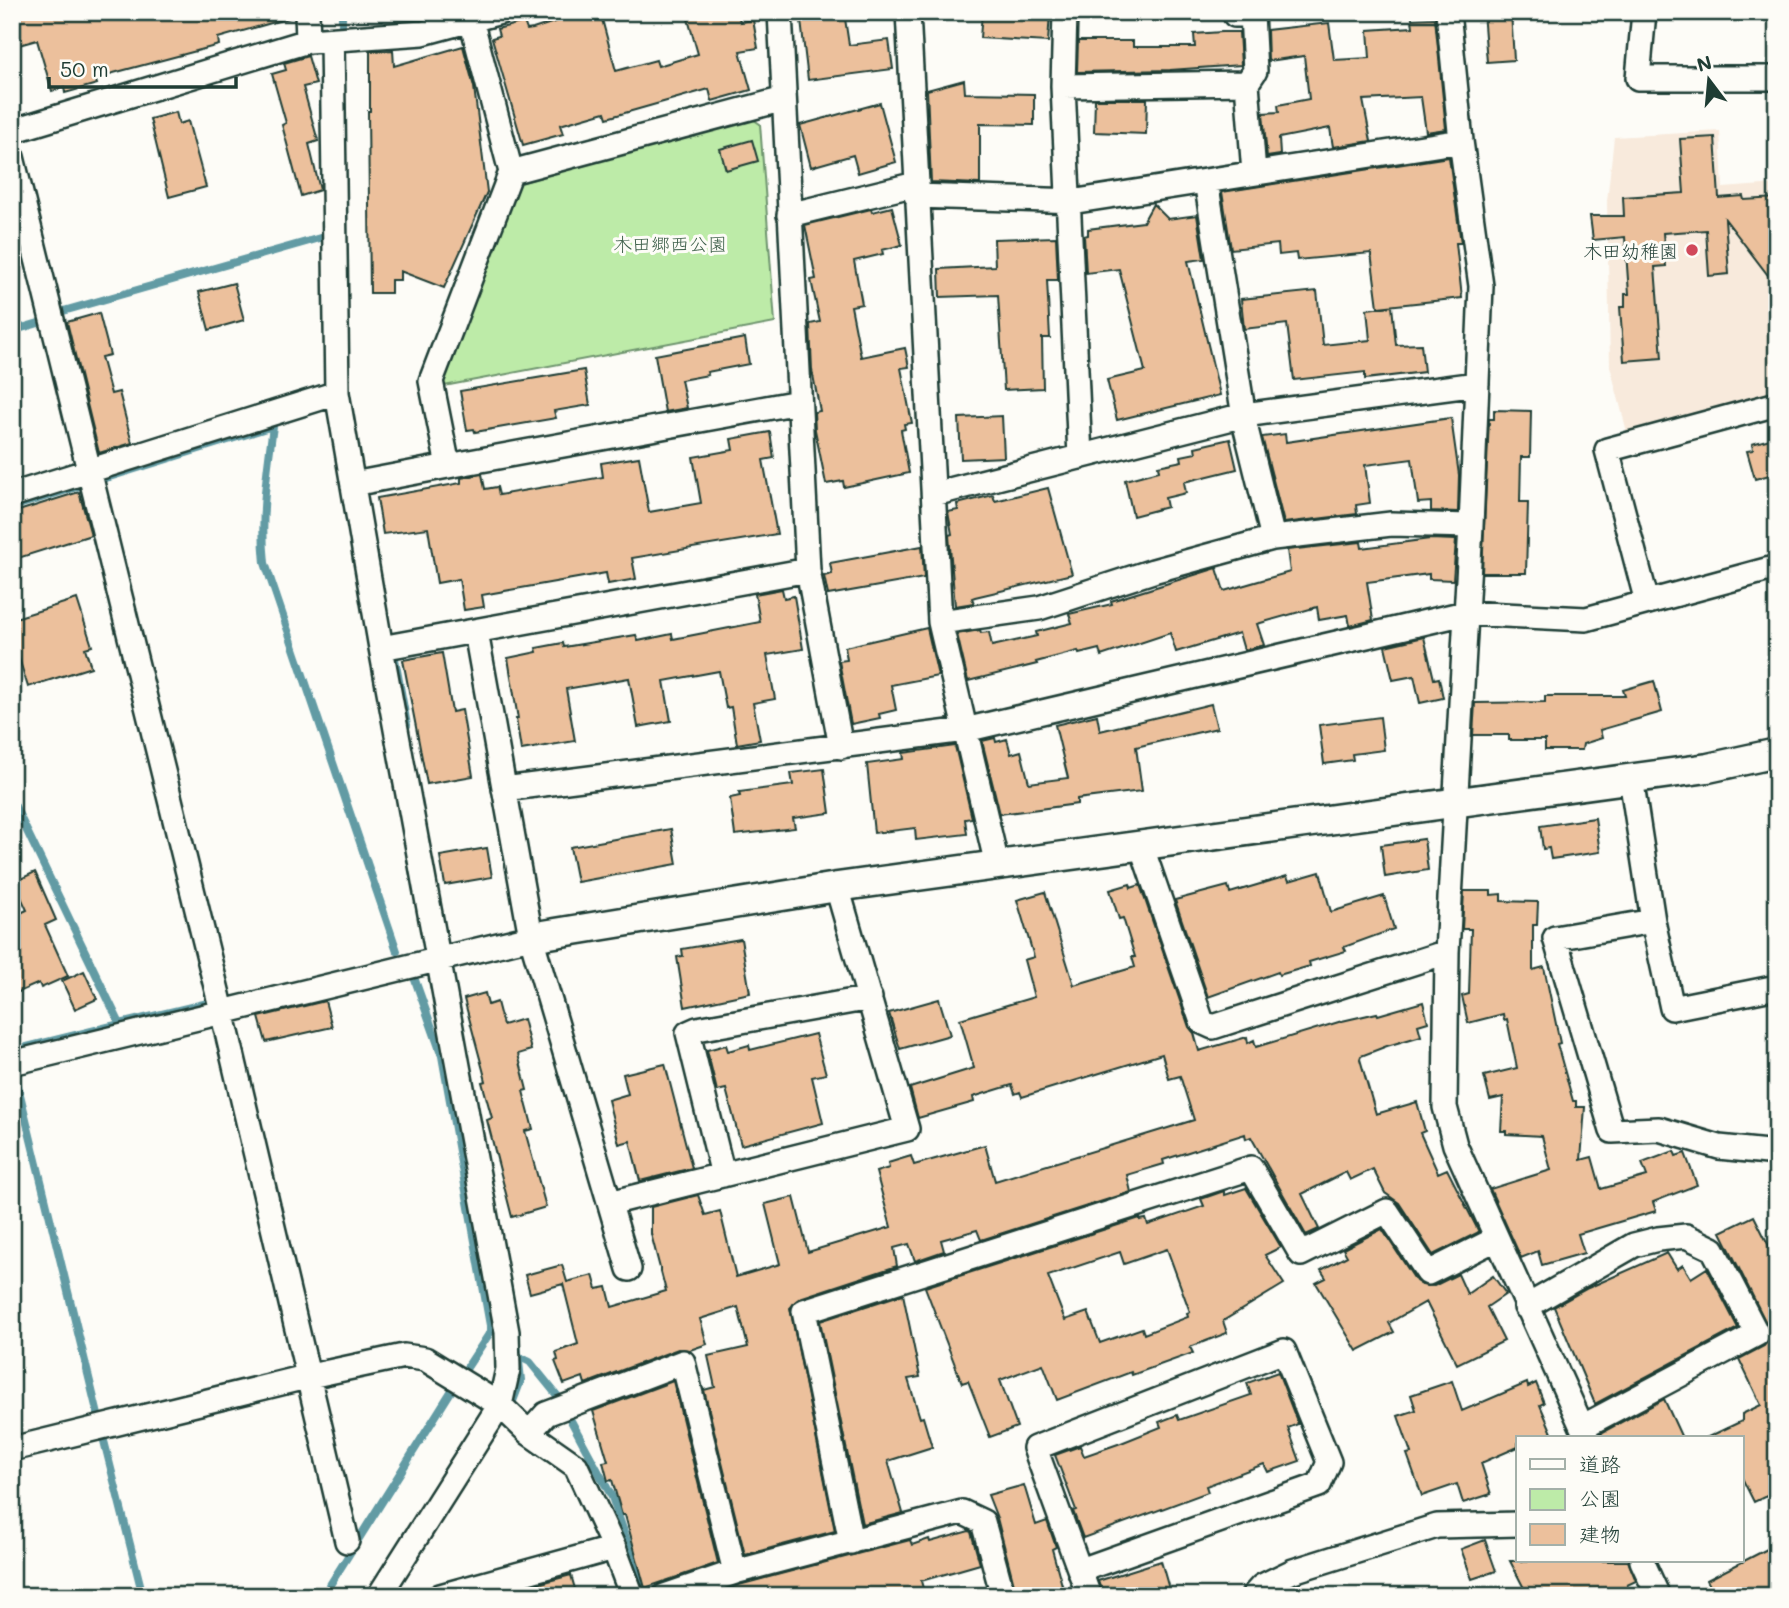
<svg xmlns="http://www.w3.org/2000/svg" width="1789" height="1608" viewBox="0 0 1789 1608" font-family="Mali,'Klee One',sans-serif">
<rect width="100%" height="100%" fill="#fdfcf7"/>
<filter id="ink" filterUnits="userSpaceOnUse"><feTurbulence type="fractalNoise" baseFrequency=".0143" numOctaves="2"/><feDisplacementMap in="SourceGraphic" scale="14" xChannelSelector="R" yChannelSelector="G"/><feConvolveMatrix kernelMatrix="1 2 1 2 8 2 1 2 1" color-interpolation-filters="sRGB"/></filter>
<g filter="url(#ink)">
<path fill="#f8eadc" d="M1720 131 1723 188 1777 184V391L1627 432 1610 366 1607 201 1614 137Z"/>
<path fill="#bdeba8" stroke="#6e946e" stroke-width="2" d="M751 118 760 124 775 323 444 386 443 375 516 184Z"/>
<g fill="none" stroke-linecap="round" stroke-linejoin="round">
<path stroke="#629ba4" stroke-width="8" d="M342 12V26
M60 312 320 238
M12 331 42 322
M106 478 273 426C267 472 260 517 265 563L397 951
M12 507 83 485
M395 659 407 725
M12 800 120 1024 27 1047
M415 980 442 1056 491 1331 462 1375
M120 1024 208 1003
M15 1074 99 1419
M520 1357 530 1362 560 1399
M513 1401 521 1380 517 1344
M569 1417 612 1497 644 1591
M103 1437 143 1596
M323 1596 452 1390"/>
</g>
<path fill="#ecc09c" stroke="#1f3d34" stroke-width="2" fill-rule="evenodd" d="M21 12H288L289 18 218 38 219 45 102 76 95 78 97 84 65 93 64 87 52 91 37 40 12 47V15Z
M585 12H600L616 71 656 60 658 66 698 54 686 12H721L722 16 738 13 740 22 753 20 758 48 740 51 751 90 712 101 709 89 607 118 605 112 560 125 563 134 523 145 492 38 499 36 497 29 524 22 527 30 533 29Z
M800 12H844L849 45 889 40 893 69 808 80Z
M982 12 1050 13 1048 42 980 38Z
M1483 12H1511L1514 60 1487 62Z
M1435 18 1446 129 1426 132 1421 97 1363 100 1371 141 1333 147 1330 128 1279 138 1280 155 1267 157 1263 113 1279 112 1278 105 1309 99 1304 56 1268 61 1267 30 1329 23 1334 60 1370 58 1368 30 1413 27 1412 19Z
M1222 32H1239L1241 65 1170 70 1077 72 1078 41H1133V47H1195L1194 34Z
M463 46 474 87 487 192 444 288 400 271V280H391V293H370L368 111H370V51L393 50 394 66Z
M308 56 316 84 303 87 318 141 309 144 320 190 301 196 282 125 286 123 272 74 286 70 284 63Z
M964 80 965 93 1034 94V125L980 124V184L931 182 927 90Z
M1095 99H1147L1146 134 1094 132Z
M880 103 896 162 858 173 853 155 811 167 800 125Z
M176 112 179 124 188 121 206 187 169 197 150 119Z
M1715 137 1719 198 1743 196 1744 200 1777 198V287L1725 219 1729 274 1709 276 1706 230 1663 233 1666 266 1655 267 1662 358 1624 361 1620 307H1625V294H1629L1625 237 1593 240 1590 216H1624L1623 197 1684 193 1680 139Z
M752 140 758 161 726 170 720 149Z
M1449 157 1461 243H1456L1462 298 1378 307 1371 253 1297 260 1296 253 1279 255 1278 244 1231 249 1222 192Z
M1153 204 1168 219 1197 215 1204 259 1188 261 1220 395 1117 420 1107 380 1145 371 1119 269 1086 273 1084 236 1088 235V229L1143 222Z
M892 207 902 245 882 250 883 254 854 261 862 304 851 306 861 357 905 348 909 367 901 368 912 423 904 424 905 429 901 430 909 473 844 487 843 481 826 484 815 430 814 412 820 411 812 370 810 324 820 322 811 280 816 279 805 225 871 209 872 212Z
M1056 237 1058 280H1047L1050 338H1042L1043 388 1004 390 998 295 940 297 939 269 995 266 994 239Z
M234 283 244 320 209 330 199 292Z
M1317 291 1323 345 1370 340 1367 309 1392 306 1396 345 1421 344 1424 372 1365 379V372L1294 380 1287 324 1244 329 1241 299Z
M99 313 110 355 101 357 111 394 119 392 132 443 99 453 67 322Z
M745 338 749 364 707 372 708 375 681 380 687 408 665 412 655 355Z
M584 370 590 405 554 411 556 418 475 432 474 429 467 430 460 391Z
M1494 410 1531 411 1530 457H1521L1520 502H1528L1526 573H1482L1489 419H1494Z
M1002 416 1004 457 961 459 959 418Z
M1451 418 1459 475 1458 512 1431 511V502L1418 503 1412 459 1365 465 1370 503 1356 505 1357 514 1284 523 1262 437 1285 434 1286 442Z
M770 432 774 458 763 460 777 534 632 558 636 579 608 584 606 573 482 595 484 607 464 610 459 579 437 583 428 528 383 534 377 498 461 483V478L482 474 485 489 497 487 499 495 603 477 601 463 639 457 649 512 701 503 693 457 733 450 731 439Z
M1777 437V473L1755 479 1747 451 1753 450 1752 444Z
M1230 439 1237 469 1184 482 1186 493 1165 498 1167 507 1133 516 1125 480 1159 471 1158 466 1182 461 1181 456 1196 453 1195 447Z
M1048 488 1072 574 975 597 972 598 974 603 955 606 949 535 952 534 948 512 958 510 957 504 993 495 995 501Z
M79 492 91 535 12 560V513Z
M1430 539 1456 540 1453 580 1429 579V574L1367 582 1373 620 1350 626 1348 615 1319 620 1317 607 1257 624 1264 645 1244 650 1239 633 1176 652 1170 633 1101 656 1099 649 1079 654 1078 651 1036 662 1037 664 968 681 957 634 980 630 981 633 989 632 992 646 1037 636 1036 632 1072 623 1069 614 1112 604 1111 601 1217 568 1224 591 1290 572 1287 550 1361 542 1362 548Z
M922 546 924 578 828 595 824 576 832 574 830 563Z
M782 589 784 598 794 596 803 649 767 655 775 699 753 703 760 740 737 744 731 707 726 708 719 671 664 681 671 721 638 727 629 678 566 689 575 741 521 750 516 719H518L508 658 537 652 536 648 563 643 564 647 636 635 638 641 672 634 673 639 760 622 755 594Z
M77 599 92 646 85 648 91 667 28 687 16 649 12 650V619Z
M927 628 938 676 891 685 896 710 879 714 880 718 851 724 839 661 847 660 845 647Z
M1424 637 1434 679 1439 678 1443 698 1420 703 1414 676 1393 680 1385 646Z
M442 653 452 712 462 710 473 776 427 784 403 660Z
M1654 681 1662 712 1600 730 1602 738 1583 744 1582 750H1545V740H1509V735H1473L1475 703 1545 702V696H1625L1623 690Z
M1211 704 1217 728 1136 747 1142 791 1077 799V804L1000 814 982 741 995 738 996 742 1007 739 1011 754 1021 751 1029 783 1068 778 1055 725 1097 715 1100 731Z
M1380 717 1384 750 1352 754 1353 760 1324 764 1319 725Z
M955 746 972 818 965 819 967 834 916 840 915 828 874 833 867 764 904 759 903 753Z
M824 769 830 813 793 818 795 828 735 835 730 798 740 796 739 792 793 785 791 773Z
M1595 818 1600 852 1551 859 1549 848 1543 849 1540 826Z
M671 829 677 864 577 882 570 847Z
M1424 839 1428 870 1385 877 1381 845Z
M487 848 492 877 445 885 440 856Z
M35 872 56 920 45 925 68 976 41 988 39 983 12 995V917L27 910 14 882Z
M1320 872 1331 912 1384 896 1394 929 1344 947 1346 951 1309 962 1310 966 1279 975 1278 972 1208 997 1175 900 1228 886 1230 893 1287 876 1289 881Z
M1130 884 1131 888 1140 885 1189 1027 1194 1033 1199 1051 1247 1037 1248 1043 1254 1040 1256 1047 1342 1021 1377 1013 1378 1015 1423 1002 1428 1022 1418 1025 1421 1036 1387 1046 1361 1056 1360 1059 1376 1114 1417 1102 1425 1131 1420 1133 1438 1173 1447 1169 1479 1232 1433 1255 1399 1203 1385 1193 1373 1169 1350 1180 1346 1172 1302 1194 1319 1229 1306 1235 1251 1137 1246 1139 1245 1134 1163 1160 1164 1164 1127 1175 1131 1192 981 1240 977 1230 941 1240 944 1251 915 1261 909 1244 894 1248 897 1266 800 1298 790 1308 835 1531 745 1555 704 1390 715 1387 708 1356 748 1347 738 1307 700 1319 707 1344 690 1350 678 1349 585 1384 583 1377 564 1384 555 1361 558 1360 556 1352 578 1344 563 1284 530 1293 525 1275 562 1265 567 1282 593 1275 597 1289 607 1287 612 1307 666 1291 651 1234V1207L698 1195 705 1215 720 1211 736 1277 780 1264 765 1204 794 1197 808 1252 891 1227 876 1172 889 1168 888 1163 911 1156 914 1165 985 1145 995 1181 1194 1120 1180 1076 1169 1079 1162 1054 1022 1097 1020 1092 1015 1094 1012 1085 973 1097 974 1102 918 1118 910 1088 974 1068 960 1019 1034 997 1024 960 1034 957 1017 900 1045 892 1074 985 1135 967 1132 957H1135L1123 918 1119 919 1110 890Z
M1464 891H1491V895L1501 894V901L1538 902 1537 925H1533V970L1544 967 1560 1043 1557 1044 1573 1101H1576V1107H1585L1581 1160 1592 1157 1601 1189 1647 1176 1642 1163 1674 1151 1676 1156 1685 1153 1697 1185 1653 1202 1656 1211 1578 1234 1584 1253 1542 1265 1538 1251 1521 1258 1490 1189 1551 1170 1542 1136 1506 1134V1131H1501L1503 1097 1490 1100 1484 1076 1517 1068 1507 1019 1504 1020 1503 1014 1468 1023 1462 996 1469 994 1471 929H1462Z
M741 939 750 993 685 1007 677 957 683 956 682 949Z
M84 971 97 999 75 1009 62 981Z
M485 993 488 1005 497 1002 503 1025 523 1019 531 1050 518 1054 527 1090 523 1091 533 1129 525 1131 546 1207 512 1217 487 1120 492 1118 482 1082 486 1081 464 999Z
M939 999 950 1035 900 1049 889 1013Z
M325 1001 332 1027 266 1042 259 1017Z
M815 1034 826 1074 812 1077 823 1123 741 1145 726 1089 717 1091 707 1050 726 1045 728 1051 749 1045 750 1050Z
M665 1064 692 1168 640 1181 630 1141 619 1144 608 1100 628 1094 623 1074Z
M1246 1188 1281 1247 1265 1255 1284 1284 1223 1321 1227 1333 1190 1347 1193 1353 1132 1375 1131 1372 1057 1400 1043 1364 1000 1380 1017 1427 990 1437 968 1381 962 1383 925 1287 1140 1218V1220L1146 1219 1148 1225 1204 1206 1201 1199 1224 1191 1225 1195ZM1167 1249 1190 1312 1187 1313 1188 1317 1144 1334 1142 1328 1100 1343 1088 1312 1065 1320 1048 1276 1120 1252 1124 1264Z
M1754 1216 1777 1262V1330L1771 1333 1721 1232Z
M1382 1229 1416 1281 1422 1285 1434 1286 1458 1274 1467 1294 1493 1276 1506 1294 1487 1307 1504 1341 1457 1364 1426 1302 1389 1323 1394 1332 1357 1351 1316 1283 1326 1278 1321 1270 1347 1256 1343 1249Z
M1667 1253 1677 1269 1683 1265 1691 1278 1707 1268 1738 1328 1595 1404 1554 1307 1588 1288Z
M903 1294 920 1377 908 1379 920 1418 923 1417 932 1447 888 1461 903 1513 862 1524 820 1321Z
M1770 1338 1777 1351V1491L1754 1502 1742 1478V1438H1706L1742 1421V1414L1761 1405 1739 1359 1764 1346Z
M1278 1372 1298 1424 1288 1428 1300 1461 1268 1472 1264 1464 1206 1486 1208 1492 1083 1538 1073 1511 1076 1510 1055 1455 1080 1446 1084 1456 1121 1443 1161 1427 1159 1422 1177 1415 1179 1420 1251 1395 1247 1383Z
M673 1381 718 1563 645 1588 625 1515H622L612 1480 608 1481 603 1462 608 1461 593 1411Z
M1452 1381 1462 1411 1527 1383 1528 1387 1536 1383 1544 1403 1540 1405 1552 1433 1539 1438H1518V1447L1481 1463 1491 1494 1463 1503 1457 1484 1422 1496 1407 1454 1411 1453 1398 1416 1416 1410 1411 1395Z
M1664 1399 1682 1438H1604L1601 1433Z
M1024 1485 1036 1525 1047 1521 1056 1547 1052 1549 1065 1596H1017L997 1518 988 1495Z
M969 1531 971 1532 980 1564 921 1581 925 1596H709L739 1585 910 1540 912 1545 929 1539 930 1542Z
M1485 1540 1496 1571 1472 1579 1461 1549Z
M1777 1544V1596H1715L1707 1580Z
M1161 1561 1171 1596H1103L1098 1581Z
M1510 1561H1628L1636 1581 1627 1585 1632 1596H1528Z
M571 1575 577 1596H508V1592Z"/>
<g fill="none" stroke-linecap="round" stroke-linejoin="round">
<g stroke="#1f3d34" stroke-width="28">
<path id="minor" d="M307 12 308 41
M469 12 511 172 431 381 448 466 799 402
M780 12 808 570 841 747
M908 12 940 622 997 865
M1065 12 1063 86 1080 457
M1235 12V15L1252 14 1255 71 1247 83
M1448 12 1461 141 1481 286 1471 526 1447 952 1445 1107 1455 1145 1587 1438
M1644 12 1638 78H1777
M332 40 337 393 381 648 808 570
M1063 86 1247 83 1254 173
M12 131 308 41 423 33 501 12
M12 157 222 1011 347 1541
M511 172 784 99
M1206 181 1246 429 1273 538
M916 196 1077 201 1461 141
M789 215 916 184
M353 484 448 466
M934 494 1244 415 1477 384
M12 495 337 393
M1647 602 1607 450 1777 404
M940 622 1039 608 1153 571 1273 538 1391 524 1471 526
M476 632 531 937 629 1269
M1631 778 1653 921 1672 1008 1777 987
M504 789 965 730 1465 613 1586 619 1777 567
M1141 845 1202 1022 1213 1027 1447 952
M1653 921 1555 938 1612 1131 1659 1129 1719 1147 1777 1153
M12 1063 531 937
M723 1175 688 1033 697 1029 870 998
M610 1203 907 1129 837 887
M1526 1307 1634 1245 1658 1239 1686 1236 1713 1249 1757 1334 1582 1427
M529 1433 546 1414 683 1362 735 1572
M12 1449 310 1376 404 1356 425 1359 500 1405 529 1433 576 1466 614 1548 632 1596
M851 1542 804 1311 1251 1168 1301 1254 1387 1211 1428 1273 1496 1239
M1642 1561 1658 1596
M1081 1570 1319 1485 1329 1462 1284 1351 1035 1448 1089 1596
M379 1596 500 1405 508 1369 507 1332 381 648
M440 1596 614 1548
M665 1596 735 1572 962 1512 983 1522 1003 1596
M1253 1596 1262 1586 1293 1571 1437 1526 1518 1524"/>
</g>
<g stroke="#1f3d34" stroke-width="33">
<path id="tertiary" d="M531 937 837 887 1708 768 1777 753"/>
</g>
<use href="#minor" stroke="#fdfcf7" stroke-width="23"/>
<use href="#tertiary" stroke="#fdfcf7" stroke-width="28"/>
</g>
</g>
<circle fill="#d1495b" stroke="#fdfcf7" stroke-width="2.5" cx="1692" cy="250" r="7"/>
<g text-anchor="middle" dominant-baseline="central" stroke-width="6" stroke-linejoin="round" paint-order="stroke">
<g font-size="19" fill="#3f604b" stroke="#fdfcf7">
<text x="670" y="243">木田郷西公園</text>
</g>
<g font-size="19" fill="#1f3d34" stroke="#fdfcf7" text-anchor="end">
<text x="1678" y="250">木田幼稚園</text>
</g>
</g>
<rect width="1789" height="1608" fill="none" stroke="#fdfcf7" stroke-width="42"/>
<rect x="21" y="21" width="1747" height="1566" fill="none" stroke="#1f3d34" stroke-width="2.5" filter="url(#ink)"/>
<rect x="1516" y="1436" width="228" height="126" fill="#fdfcf7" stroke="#a4b0a9" stroke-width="2"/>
<rect x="1530" y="1459" width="35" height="10" fill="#fdfcf7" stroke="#a4b0a9" stroke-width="2"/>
<text x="1579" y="1472" font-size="21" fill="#1f3d34">道路</text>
<rect x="1530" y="1489" width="35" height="21" fill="#bdeba8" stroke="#a4b0a9" stroke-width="2"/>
<text x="1579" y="1506" font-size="21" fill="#1f3d34">公園</text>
<rect x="1530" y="1524" width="35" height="21" fill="#ecc09c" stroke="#a4b0a9" stroke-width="2"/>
<text x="1579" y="1542" font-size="21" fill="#1f3d34">建物</text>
<g transform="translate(1709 80) rotate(344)" stroke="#fdfcf7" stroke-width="5" paint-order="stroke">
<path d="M0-5L12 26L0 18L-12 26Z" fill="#1f3d34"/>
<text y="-10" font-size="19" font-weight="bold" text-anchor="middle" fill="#1f3d34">N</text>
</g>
<path d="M49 77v10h187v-10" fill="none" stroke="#1f3d34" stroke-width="3.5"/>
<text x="60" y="77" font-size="21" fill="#1f3d34" stroke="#fdfcf7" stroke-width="5" paint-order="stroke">50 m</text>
</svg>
